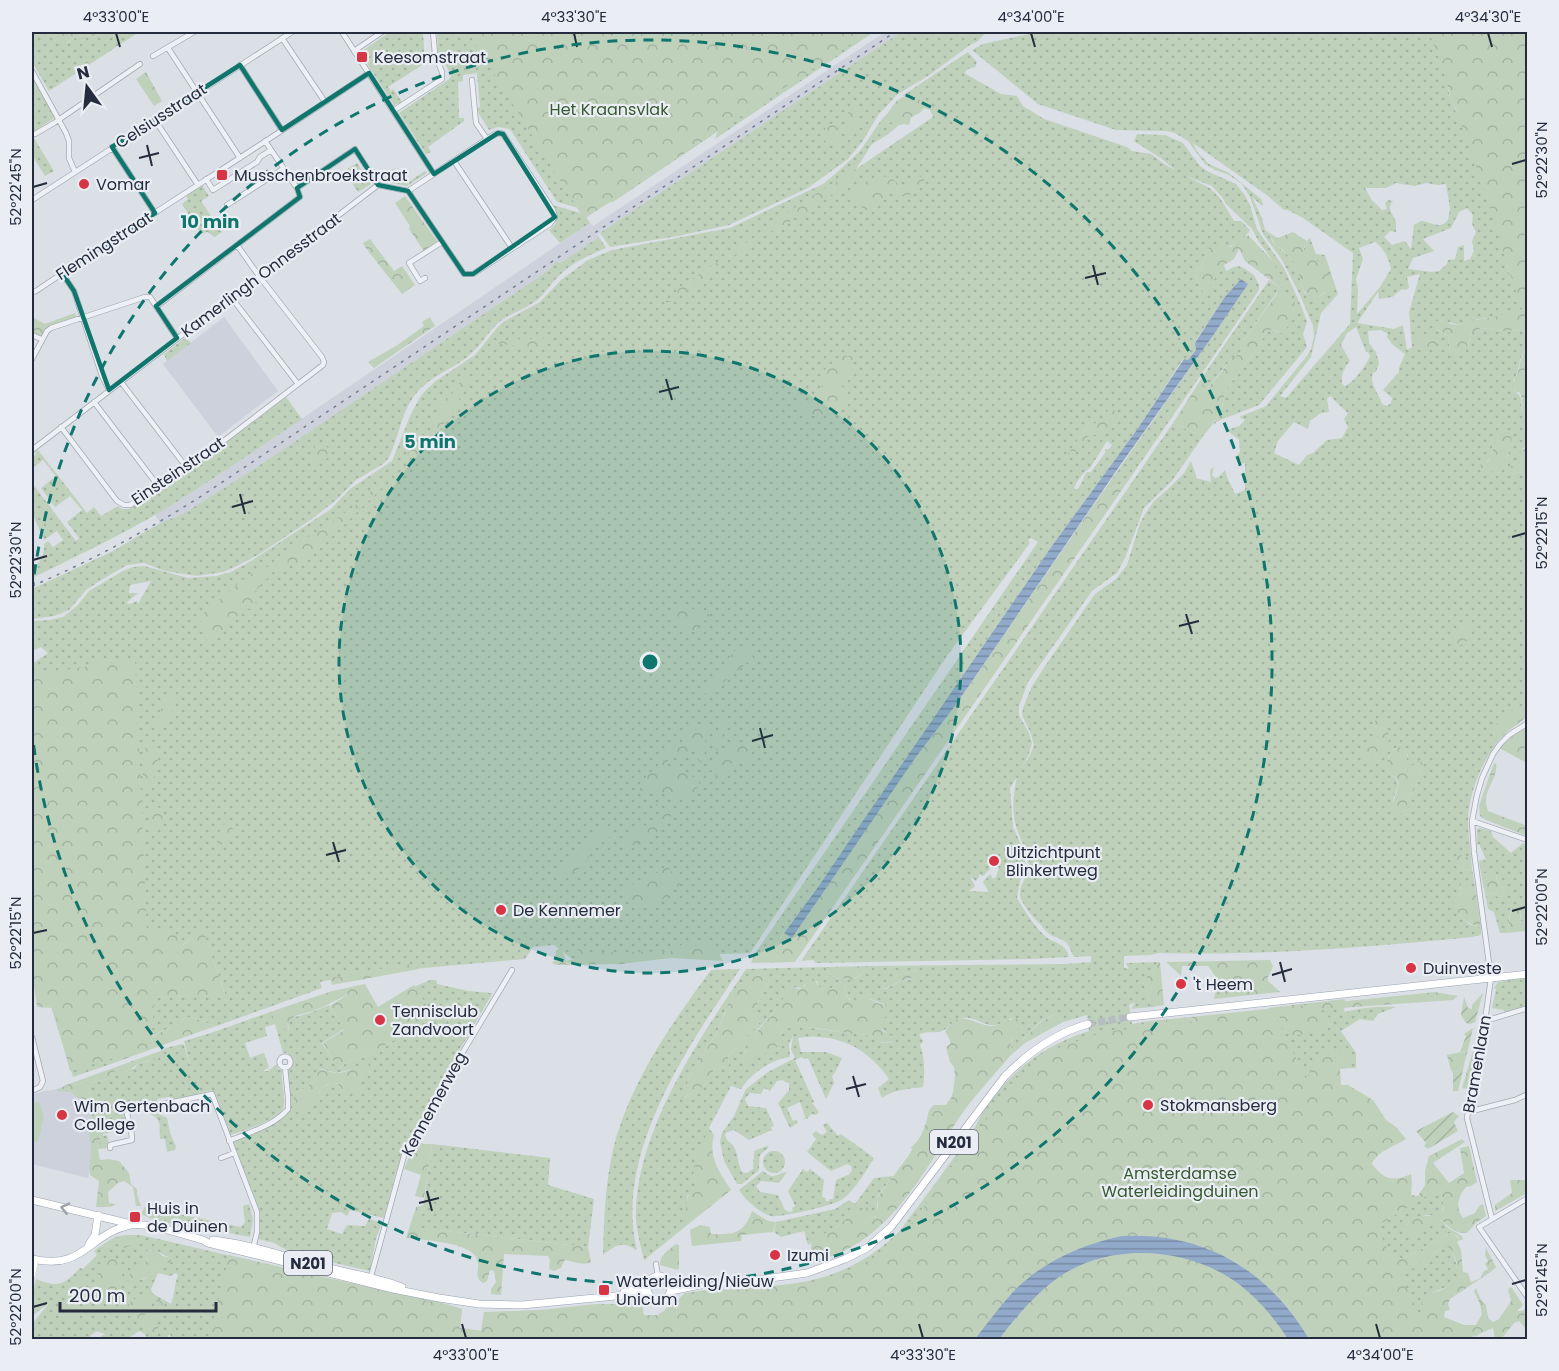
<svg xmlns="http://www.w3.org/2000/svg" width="1559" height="1371" viewBox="0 0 1559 1371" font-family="Poppins,sans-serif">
<defs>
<pattern id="grass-dots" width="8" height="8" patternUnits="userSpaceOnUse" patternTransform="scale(1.5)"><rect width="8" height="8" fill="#bfd1bb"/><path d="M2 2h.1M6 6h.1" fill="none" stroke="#a4b4a2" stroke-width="1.8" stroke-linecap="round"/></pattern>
<pattern id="forest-crowns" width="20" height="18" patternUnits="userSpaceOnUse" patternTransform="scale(1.5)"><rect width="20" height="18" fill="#bfd1bb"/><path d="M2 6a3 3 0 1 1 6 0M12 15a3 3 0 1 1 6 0" fill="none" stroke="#a4b4a2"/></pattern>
<pattern id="garden-furrows" width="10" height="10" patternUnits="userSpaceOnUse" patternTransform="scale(1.5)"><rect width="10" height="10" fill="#bfd1bb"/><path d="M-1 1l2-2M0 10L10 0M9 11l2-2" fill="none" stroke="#a4b4a2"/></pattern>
<pattern id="water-rules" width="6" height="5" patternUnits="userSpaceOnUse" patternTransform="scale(1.5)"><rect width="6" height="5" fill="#92aaca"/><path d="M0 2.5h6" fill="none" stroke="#778ba5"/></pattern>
</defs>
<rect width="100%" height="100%" fill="#dbdfe6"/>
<path fill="#ccd1dc" d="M885 32H901L600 233 598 234 599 237 560 263 556 261 549 270 260 465 183 514 160 523 155 515 210 481 590 223 593 226Z
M224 317 278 391 218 437 163 364Z
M83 1080 98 1134 88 1178 32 1164V1095L44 1091 53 1090Z"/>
<path fill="url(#grass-dots)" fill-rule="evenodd" d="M32 32H50L56 42 67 43 77 37 86 35 95 37 96 32H139L49 91 32 62Z
M390 32H423L425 63 388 87 391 91 393 89 402 102 394 105 361 54 362 51Z
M437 32H610L712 133 711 136 613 202 597 204 586 210 557 202 510 129 498 127 489 130 476 109 480 107 477 73 463 75V81L458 82 459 118H464V121L428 147 431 152 426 154 399 113 449 79 451 76 447 67 438 54Z
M818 32H874L715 139 718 130Z
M901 32H986L978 41 970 45 928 76 898 94 879 114 862 142 848 159 808 188 729 225 678 236 610 247 600 233Z
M1038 32H1510L1447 84 1449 93 1456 112 1528 147 1507 265 1509 274 1514 277 1527 309 1490 318 1478 319 1460 325 1440 320 1437 329 1448 336 1450 349 1467 348 1472 333 1482 328 1503 331 1527 330V348L1521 357 1516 377 1513 380 1514 390C1527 400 1517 402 1524 414L1527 415V447L1523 448 1517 462 1510 468 1512 474 1521 472 1527 476V696L1523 706 1497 722 1493 733 1497 742C1481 765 1468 794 1468 822 1468 833 1470 844 1471 855L1465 857 1461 855 1455 865 1466 870 1472 869 1476 892 1464 884 1460 887 1461 892 1458 896 1459 915 1469 924 1481 928V935L1472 937C1368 947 1264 956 1159 953L1150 955 1124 956V968L1129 969 1126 963 1160 962 1143 981 1152 1007 1131 1009 1135 1002 1129 1005 1132 1024 1143 1022 1149 1030 1180 1022 1181 1018 1191 1017 1192 1019 1285 1039 1268 1008 1345 999 1344 1009 1345 1012C1362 1007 1379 1006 1396 1007L1378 1014 1373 1021 1360 1019 1341 1031 1356 1053V1068H1350V1057L1334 1058 1331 1049 1305 1085 931 1258 667 1315 666 1308 671 1306 685 1293 706 1290 712 1298 746 1292 748 1288C767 1286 789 1285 808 1281 844 1273 871 1258 898 1233L902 1237 912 1226 907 1221 937 1181 942 1185 963 1167H947L955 1156H965L976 1135 973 1131C978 1122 982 1111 989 1103 1016 1066 1046 1045 1089 1031L1087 1015 1063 1022 1055 1014 1041 1021 1021 1041 1025 1043 1011 1055 1012 1018C985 1035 983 1016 962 1018 953 1019 950 1028 942 1031 934 1034 927 1030 919 1035L923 1041 920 1045C925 1057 925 1074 923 1087 909 1089 894 1089 882 1098L878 1088 889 1079C868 1048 836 1032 798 1038L801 1052H826L842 1058 835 1073 832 1076 834 1083 826 1099 808 1058 804 1059 802 1057 795 1060 814 1102 812 1103 819 1112 816 1115 811 1114 807 1119 805 1118 802 1121 805 1117 800 1102 787 1108 793 1121 797 1120 798 1123 790 1128 778 1103 789 1090V1083L785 1082 783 1080 777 1081 770 1091 764 1088 761 1094 750 1093 745 1099 748 1106 766 1108 774 1126 771 1127 772 1130 749 1140 734 1130 727 1132 725 1135C727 1143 731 1141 734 1147 739 1156 737 1165 743 1173H747L753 1169 754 1151 767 1146 769 1147C757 1157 760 1154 759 1170L742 1184H737L724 1161 720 1142 722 1133 734 1116 746 1089 768 1072 795 1058 791 1049 793 1036 789 1044 790 1057C772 1059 750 1074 741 1089L731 1086 709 1128 714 1135 708 1132 697 1184 698 1187 687 1196 686 1226 644 1260C641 1247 637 1233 636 1219 634 1132 700 1038 746 969L826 967 830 975 834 977 855 979 864 972 868 966 1066 964 1091 962V956L1074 957C1071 952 1069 944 1064 941 1059 937 1052 937 1048 933 1045 931 1044 928 1042 926 1035 919 1026 910 1022 901 1015 888 1028 879 1029 866 1029 853 1022 843 1018 832 1011 814 1013 794 1017 777L1010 788 1013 827 1024 851 1025 865 1020 881 1017 898C1025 911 1033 925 1044 935 1053 944 1066 942 1069 957L1031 959 816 963 813 960 801 961 1173 423 1192 432 1204 435 1172 481 1144 508 1125 558 1117 573 1092 591 1028 682 1019 706V715L1029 733 1032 743 1029 754 1022 768 1030 755 1034 745 1031 734 1022 715 1023 708 1031 688 1043 669 1095 594 1116 579 1127 565 1140 523 1145 514 1154 501 1167 490 1184 473 1191 461 1196 475V478L1211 482 1210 470 1214 467 1212 475 1215 478 1219 477 1225 470 1227 477 1235 494 1245 490V463L1239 464 1235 457 1240 452 1239 440 1227 430 1239 426 1245 420 1239 417 1266 406 1307 356 1311 349 1314 336 1313 326 1300 295 1282 260 1263 234 1250 197 1242 184 1229 175 1215 170 1205 164 1188 141 1175 133 1167 131 1116 130 1038 104 972 50 983 44ZM1193 143 1268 196 1284 210H1288L1303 218 1353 253 1350 324 1286 398 1280 396 1311 357 1321 313 1338 294 1325 255 1316 254 1310 238 1307 241 1304 249 1291 261 1287 254 1274 244 1268 232 1265 230 1262 218 1252 197 1262 206 1263 204 1261 199 1229 173 1209 164 1198 153ZM1396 183 1415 186 1426 183 1438 185 1446 184 1450 208 1448 220C1440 230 1432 222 1421 221L1414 225 1411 249 1405 241 1392 245 1384 237 1390 231 1396 232C1396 230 1396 224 1396 222 1393 214 1386 209 1393 201L1389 200 1385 203 1387 209 1382 210 1371 199 1365 188H1386ZM1467 208 1473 215 1472 224 1476 232 1472 241 1474 251 1470 259 1464 261V245L1458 247 1455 259 1448 260 1447 264 1439 271 1432 272 1408 269 1413 258 1434 251 1423 239 1451 228 1459 212ZM1375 242C1384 248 1389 259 1391 269L1380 287 1357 314 1358 289 1356 279 1363 259 1359 248ZM1316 259 1319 264 1326 292 1317 298 1305 294 1302 287 1300 275ZM1420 274 1409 312 1412 347 1407 350 1403 325 1394 329 1357 323 1378 292 1379 299 1392 297 1402 289 1405 290 1409 288 1407 277ZM1356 327 1366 352H1368L1370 356C1366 366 1354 382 1345 386L1342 384C1341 375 1344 368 1350 361L1341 345 1347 333ZM1381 330 1388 334 1387 337 1392 344 1405 354 1399 368V372L1383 390 1392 398 1391 403 1387 406 1382 404C1379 393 1369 385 1373 373L1376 372 1379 363 1376 352 1369 343 1368 331ZM1331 396C1336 403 1342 407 1348 413L1344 419 1348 427 1342 438 1327 440 1313 453 1307 455 1299 465 1274 453 1278 441 1294 422 1308 429 1310 421 1321 413 1329 412 1327 398ZM1492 444H1512L1508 455 1489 473 1480 466C1489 462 1495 455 1492 444ZM1395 748 1408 755 1405 764 1407 771 1411 770 1413 765 1418 760 1420 761 1423 766 1415 788 1407 799 1408 807 1397 813C1386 798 1402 790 1397 781 1395 776 1390 774 1386 771 1386 762 1388 755 1395 748ZM990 860 994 867 997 866 999 868 996 877 993 879 990 874 983 882 989 892 969 891 975 886 970 877 976 881 979 877V874L983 876 990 869 987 861ZM918 970 912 979 900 981 886 989H881C888 974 904 975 918 970ZM759 974 770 979C764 990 760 1003 751 1012L760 1022 728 1056 729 1065 713 1070 707 1083 683 1099 690 1075 717 1032 725 1012 747 984ZM817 981 819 987 825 993C832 991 833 984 840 982L845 986C846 994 846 999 854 1001 857 1000 859 998 862 998 868 996 878 1003 885 1004L880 1025 881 1028 887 1033 893 1042 879 1043C871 1036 865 1033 854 1034L798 1026 789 1027 784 1030 763 1054 747 1060 745 1052 758 1029 777 1009 793 987 803 988 805 983Z
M968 52 977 62 975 67 968 69 964 73 1001 94 1017 96 1023 106 1044 119 1127 147 1132 151 1151 154 1163 163 1176 171 1162 159 1134 141 1137 134 1165 135 1183 143 1200 166 1207 171 1236 184 1244 194 1250 205 1257 229 1284 268 1302 308 1307 322 1303 334 1307 347 1259 405 1218 421 1213 425 1223 405 1224 395 1227 388 1260 344 1266 332 1272 329 1279 333 1301 308 1278 291 1243 341 1245 351 1232 358 1204 392 1203 376 1269 280 1281 288 1273 261 1259 242 1252 229 1226 204 1222 197 1212 186 1186 176 1210 188 1220 198 1234 221H1241L1250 230C1241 246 1224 248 1207 249L1203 262 1195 274 1204 293 1224 265 1226 271C1229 270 1231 268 1234 267 1242 264 1248 272 1254 275L1259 285V290L1126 484 1104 490 1212 337 1224 298 1195 342 1196 350 1188 360 1183 359 1136 431 1054 543 862 822 818 887 780 938 787 944 785 947 777 942 751 963 754 955 1038 542 1031 538 1028 540 1030 543 947 656 750 953 654 957 577 963 554 945 533 947 525 959 413 969 329 980 320 982 322 988 200 1032 215 1026 191 1017 183 1019 176 1028 170 1027 151 1037 154 998 225 994 203 931 182 945 122 1049 111 1064 73 1077 52 1010 51 1001 35 976 32 975V972L37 973 32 806V664L48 653 41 647 32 651V621L50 620 63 617 78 605 89 591 123 571 133 567 144 566 188 578 216 576 231 572 251 561 331 509 350 489 392 461 410 416 420 397 427 389 436 381 475 355 497 328 503 322 540 302 561 280 588 260 612 250 730 228 823 184 835 174 860 151 882 119 899 125 887 135 872 144 856 169 933 117 930 110 924 108C918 98 914 95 902 96ZM1110 408 1099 436 1090 433 1064 460 1085 430 1102 419ZM1107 441 1112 445 1109 449H1105V453L1091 472H1087C1083 477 1082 484 1077 490L1074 488C1077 481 1083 472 1090 468ZM151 581 138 604 137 601 130 604 126 603 138 593H129L130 585Z
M32 77 45 95 57 116 32 133Z
M32 135 54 171 45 176 32 155Z
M357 163 371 184 358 192 344 171Z
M393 169 398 170 407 183 425 171 427 173 407 186 381 181 379 178Z
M202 185 209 196 201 201 222 232 215 237 207 232 201 234 182 204 188 199 186 195Z
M553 205 584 214 590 223 560 243 549 230 555 225C557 215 559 215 553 205Z
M599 237 606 248C587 256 569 264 555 280 548 287 542 298 533 303 521 311 508 314 497 324 486 335 479 348 466 358 446 373 427 377 412 399 400 417 398 441 388 459L383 464 356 480 336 500 312 519 258 555 237 566 223 572 197 576 165 571 144 563 127 565 101 580 86 590 69 610 54 616 32 619V589L113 551 160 523 183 514 260 465 549 270 556 261 560 263Z
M185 338 191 343 167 361 164 354Z
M286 397 302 419C254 451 206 485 155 515 115 538 73 558 32 578V568C40 564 45 553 44 544L48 541 53 547 63 540 57 531 44 540 32 513V483L76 541 79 538 67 522 82 510 70 496 55 507 41 488 56 476 43 460 32 469V458L36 454 35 452 38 450 87 513 94 507 101 516 118 506 122 509H129L193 468Z
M1480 828 1491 831 1493 837 1511 853 1523 843 1527 845V931H1526V924L1521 921 1520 911 1511 908 1507 933H1500L1494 912 1488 909 1485 893 1490 894 1492 892 1498 897H1502L1505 894 1504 888 1497 881V876L1489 872 1484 874H1481L1479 861 1484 859 1487 862 1479 844 1477 845V829Z
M740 969C689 1045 613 1154 637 1250 621 1241 617 1244 603 1255 604 1220 605 1185 613 1150 629 1084 671 1024 711 970Z
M1520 978H1527V1006L1505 1013 1504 1010 1492 1008 1496 989 1494 988 1498 982Z
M430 980H436L437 984 468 991 491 993 495 995 492 994 434 1094 409 1143 396 1172 384 1218 350 1210 347 1216 341 1212 332 1213 327 1229 342 1234 347 1225 365 1226 369 1219 382 1223 376 1238 370 1271 292 1253 274 1243 258 1239 260 1219 258 1208 232 1140 254 1131 287 1110V1069L291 1066V1059L288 1053H283L275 1024 265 1027 267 1036 245 1043 250 1058 264 1053 269 1067 263 1071H268L277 1064 278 1069 282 1070C281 1082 285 1093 284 1105 283 1119 243 1131 230 1135L212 1090 170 1101 169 1097 157 1099 158 1103 153 1104 152 1100 133 1103 132 1108 124 1110 127 1129 103 1134V1136L107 1135 109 1143 107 1148 98 1149 101 1135 87 1083 113 1078 114 1072 118 1069H134L139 1063C155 1061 150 1060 161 1051 166 1047 175 1046 182 1044L184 1045 192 1073 184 1041 211 1033 273 1011V1017L289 1031 288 1022 291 1018 310 1013 329 1005 344 1029 322 1043 339 1068 349 1061 366 1056 425 1022 427 1015 431 1011 414 987ZM468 997 455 1012 441 1017 437 1007ZM321 1069 337 1073 352 1069 363 1074 360 1079V1088L341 1089 339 1085C328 1078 323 1090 315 1096L294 1094 315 1081Z
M155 1108 159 1114 167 1118 170 1133 176 1147 175 1150 167 1152 165 1139H160C159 1125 163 1118 147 1113V1109Z
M827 1123 838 1136 841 1134 874 1158C865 1172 856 1189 843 1199 835 1205 781 1218 771 1216 760 1213 745 1200 739 1190L763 1171C775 1181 776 1173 787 1172L779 1183 761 1181 756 1186 760 1192 778 1195 785 1210 789 1212 793 1211 792 1208 795 1206 788 1191 803 1169 807 1172 810 1169 824 1180 822 1197 825 1198 826 1201H829L830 1199H833L836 1180 850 1174 852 1169 851 1166 847 1164 831 1171 807 1152 816 1139 812 1134 816 1131 822 1135 827 1132 823 1125Z
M432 1144 550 1158 548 1185 594 1199 588 1247 420 1228Z
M763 1162a11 11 0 1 1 22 0a11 11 0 1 1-22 0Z
M893 1176 877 1197V1215L873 1218 870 1214V1202L862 1212 851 1215 838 1226 808 1245 804 1231 781 1237 774 1232 776 1222 835 1209 849 1200 855 1204 874 1178Z
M1437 1189H1440L1444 1206 1441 1213 1437 1215H1426L1407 1225 1405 1230 1441 1220 1447 1227 1462 1236 1463 1240H1460L1457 1236 1450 1233 1406 1258H1401L1387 1254 1374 1227Z
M249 1204 253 1220 250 1237 229 1233H208L152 1219 141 1214 145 1207 241 1227 245 1222 243 1206Z
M141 1235 304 1273 443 1303 462 1309 460 1328 482 1331 484 1312H524L631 1339 206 1340 204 1338C192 1337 183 1339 171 1340L170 1334 165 1339 147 1340 145 1334 139 1331 129 1338 97 1339 105 1334 97 1331 91 1335 90 1339 32 1340V1324L50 1302 32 1316V1297L36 1279C58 1288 64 1285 80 1268L83 1269 97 1255 94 1251 102 1245 107 1247 115 1243C124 1246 134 1241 141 1237ZM153 1250C159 1250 163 1256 169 1257L171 1262 163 1265 144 1279 135 1280 137 1266 147 1262 150 1257 146 1251ZM158 1273 170 1276 176 1273 178 1275C174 1285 175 1295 171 1304L152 1293 151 1289Z
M1447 1246 1451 1248 1462 1280C1449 1285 1440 1291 1427 1294L1421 1304V1315L1415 1327 1398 1278 1443 1247Z"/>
<path fill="url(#forest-crowns)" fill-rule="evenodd" d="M50 32H96V37C91 36 86 35 81 36 66 40 59 54 50 32Z
M468 32H869L584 219Z
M1429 32H1527V330L1503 331 1482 328 1472 333C1467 344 1468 358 1454 356L1451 353 1448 336 1435 327 1436 321 1445 320 1451 324 1460 325 1474 320 1490 318 1522 309 1511 276 1509 274 1507 263 1483 186 1476 177 1478 172 1458 115 1451 99 1445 76Z
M146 72 162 101 154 106 136 79Z
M911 95 919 99 924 108 920 113 911 117 909 125 904 124 899 125 882 119C894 109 893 97 911 95Z
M851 108H856L858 110 856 116 857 128 851 132 847 130C844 122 846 114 851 108Z
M834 123 839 131 838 137 840 142 836 146C828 146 824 141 821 135L828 125Z
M865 167 857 176 807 213 793 219 787 225H781L736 254 672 302H665L683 285 755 237 804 201 854 171Z
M927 174C916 198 914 196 889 194L865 211 852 195 871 179 889 176 902 187 911 181Z
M405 196 437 241 424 251 409 229 410 226 395 203Z
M1268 232 1278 238 1293 232 1307 241 1297 263 1291 261C1287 254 1284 249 1276 246Z
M1248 235 1273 261 1284 286 1281 288 1245 261 1239 249 1234 259 1224 265 1204 294 1195 274 1203 262 1207 249 1221 243 1230 247Z
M370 239 394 271 402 266 415 285 402 294 365 247 363 243Z
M1309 241 1313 256 1316 259 1319 263H1322L1324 265 1335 290 1333 292H1325L1317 298 1307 296 1302 287 1297 266Z
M1279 291 1302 308 1282 334 1272 329 1266 332 1260 344 1227 388C1224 393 1224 398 1223 403 1220 414 1212 426 1204 435L1192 432 1173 423 1203 376 1204 392 1219 375 1232 358 1245 351 1243 341Z
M75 313 77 317 45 330 41 336 32 333V317L45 324Z
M430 317 435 326 429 330 374 368 368 362 396 346 424 326 422 322Z
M1435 333 1438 335 1440 339 1437 345 1427 349 1420 346 1417 340 1419 336 1424 334Z
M549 338 557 342 528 347 498 344 502 340Z
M1527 348 1528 415 1524 414C1520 406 1523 401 1521 395 1517 388 1518 396 1514 389 1510 383 1515 380 1517 375 1521 364 1519 359 1527 348Z
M842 355 854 357 850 375 842 385 848 393 836 414 809 416 799 405 814 399 824 382 825 369Z
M466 373 470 377 454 410 423 454H407L429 433 442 400 450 397Z
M1110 408 1120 414 1099 436 1090 433 1071 458 1063 461 1085 430 1101 419Z
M1499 433 1511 436C1512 441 1513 446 1510 451 1508 456 1494 471 1489 473 1485 474 1483 472 1480 470V465L1489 461C1494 448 1494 451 1489 438Z
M315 445H325L330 450 327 459 315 463 308 457 314 452Z
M1527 447V476L1521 472 1511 474 1509 468C1520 461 1518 451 1527 447Z
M377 484H386L306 562 276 569 252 595 258 608 245 609 213 639 206 640 199 617 245 578 263 566 272 568 281 554 308 537 318 532 363 500Z
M1126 484 795 962 751 963 777 942 786 947 787 944 780 939 784 933 792 938 916 757 955 706 1104 490Z
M680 606 694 609 700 608 710 615 696 630 689 634 681 631 679 624 673 620 671 613Z
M1467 622 1472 624C1474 633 1467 645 1457 646L1453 643 1452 640 1457 635 1459 625Z
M737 648 752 649 753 658 710 693 699 694Z
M135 658 147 929H172L183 945 203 930 225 995 154 998 152 1037 170 1027H176L183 1019 191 1017 215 1026 111 1064 114 1058 70 1071 53 1008 37 1007 32 972V675L96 665 99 660 102 664Z
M173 695V710L158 727 155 720 167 699Z
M1527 696V717L1508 731 1497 742C1488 732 1498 718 1508 712 1512 709 1518 709 1522 706Z
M726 713 721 748 727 749 731 739 749 746V765L731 763 733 772 720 780 709 768 722 758C708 742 718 730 726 713Z
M1380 716 1386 718C1390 741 1394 752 1368 761 1353 753 1372 746 1375 737 1376 733 1374 726 1375 721Z
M708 726 705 742 704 763 700 762 692 745 686 756 673 751 665 766 694 777 700 784 687 800 655 790 640 791V782L658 766 664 748 683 745 681 734 691 727Z
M1527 726V763L1499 748 1515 734Z
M152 740 159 754 152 784 144 790 142 768 147 741Z
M1398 747C1414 750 1403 761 1407 771L1411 770 1413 765 1418 760 1422 763 1423 766 1415 788 1407 799 1408 807 1404 814C1380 813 1402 791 1398 781 1395 774 1388 776 1384 767L1392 751Z
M1494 763 1496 764C1499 779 1480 791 1488 811L1527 826V836L1486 820 1480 816 1479 806Z
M653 802 673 814 656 833 623 850V841L640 825 653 826 662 818Z
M150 804 164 810 162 822 154 829 149 821Z
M226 822 236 831 220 846 215 838Z
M605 826 614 834 594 849 584 864 568 878 555 875 561 865 573 860Z
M1461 855 1465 857 1471 855 1472 869 1466 870 1455 865 1453 862 1454 857Z
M666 866C673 871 675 878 680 884 671 895 656 906 642 905 637 905 632 902 627 901L623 894V888L643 881 655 874Z
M1493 871 1496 873 1497 881 1506 891C1505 896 1503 897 1498 897L1492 892 1490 894 1485 893 1481 874Z
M1461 883 1464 884 1476 892 1481 928C1465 922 1460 919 1453 902L1456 897 1460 894Z
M1512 906H1514L1519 908 1521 921 1526 924V931L1507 933Z
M690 940 714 943 723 961 671 958 621 964 556 965 552 963 555 960 556 950 562 948 566 961 576 959 578 947 591 953 671 951Z
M1270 960 1273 967 1268 977V981L1280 992 1214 999 1218 980 1208 966H1182L1181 976 1166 962Z
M1160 962 1164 1005 1152 1007 1143 981Z
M408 964 419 969 332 985 330 978Z
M868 966 864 972 853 980 831 976 826 967Z
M918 970 921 973C915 979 909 978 901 981 893 983 889 989 881 989 888 974 904 975 918 970Z
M768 973 770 979C764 990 760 1003 751 1012L760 1022 728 1056 729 1065 713 1070C710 1086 695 1091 682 1099L690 1075 717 1032 736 988 747 984C751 977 760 974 768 973Z
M805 976C818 976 815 987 825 992 832 991 833 984 840 982L845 986C847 1006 852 1000 866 997L878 1003 886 1005 889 1014 881 1021V1028L883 1031 894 1037 895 1041 879 1043C871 1036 865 1033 854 1034 839 1033 795 1021 783 1031 776 1037 781 1042 776 1048 772 1052 752 1059 745 1061 742 1042 766 1023 776 1010 782 1001 785 994 793 987L799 989 805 986 804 978Z
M365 984 378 1007 414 985 431 1012 425 1015H427L425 1022 410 1031 366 1056 349 1061 338 1068 323 1043 344 1030 330 1006 351 992C339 999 326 1006 313 1011 306 1014 296 1014 291 1019 286 1023 288 1027 289 1032L275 1024 273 1017V1011L332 991Z
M1435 992 1458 996 1453 1000 1340 1008 1338 1002Z
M468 997V1004L455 1012 444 1017H441L438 1015 437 1007Z
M1335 1002 1336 1009 1318 1011 1332 1019C1318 1035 1309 1033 1290 1036L1280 1016 1276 1017 1306 1079C1314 1068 1316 1051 1331 1049L1334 1058H1339L1340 1052 1345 1051 1350 1057V1068L1340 1069 1341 1085H1348L1373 1100 1386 1120 1396 1127 1406 1139C1395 1146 1376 1152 1372 1164 1384 1180 1393 1182 1411 1174L1412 1182 1411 1195 1418 1196 1425 1185V1171L1429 1156 1462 1139 1465 1142 1433 1163 1449 1183 1464 1173 1460 1148 1469 1146 1477 1182 1471 1186 1466 1187C1458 1197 1455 1208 1463 1218L1475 1213 1479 1206 1483 1204 1486 1216 1476 1223 1467 1233C1455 1234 1449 1227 1441 1220L1410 1239 1405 1230C1411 1210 1438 1220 1443 1210 1445 1205 1441 1195 1440 1190L1438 1191 1437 1190 1377 1226 1389 1253H1394L1401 1258H1406L1448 1234H1453L1460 1240 1457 1242 1461 1250 1463 1272 1468 1273 1471 1282 1481 1278 1483 1272 1488 1269 1485 1264 1488 1261 1485 1255 1486 1248 1496 1267 1492 1271 1450 1299 1448 1304 1450 1310 1445 1311 1444 1317 1464 1325H1476L1482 1314 1480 1304 1474 1291 1476 1288 1480 1298 1486 1305 1488 1318 1493 1322 1499 1319 1511 1301 1508 1290 1510 1287 1512 1288 1523 1305 1517 1311H1522L1528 1307 1527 1333 1526 1329 1519 1321 1514 1323 1502 1338 1503 1340 1495 1339 1493 1328 1481 1333 1475 1337 1474 1335 1471 1338 1472 1340H209L229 1255 462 1309 460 1328 481 1331 484 1312 540 1310 596 1304H623L635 1300 636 1304 642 1305 644 1315H658L685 1295 707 1292 706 1290 748 1289 817 1282 867 1263 900 1236 898 1233 907 1221 911 1224 940 1184 937 1181 947 1167H952L959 1157 955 1156 973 1131 976 1134 1015 1079 1055 1049 1103 1032 1147 1027 1143 1022 1181 1018 1180 1024 1195 1022 1191 1017ZM1447 1246C1457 1253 1457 1269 1461 1280 1452 1281 1447 1288 1439 1291 1434 1293 1428 1292 1424 1296 1420 1301 1422 1310 1420 1316L1401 1277 1440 1249Z
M1055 1014 1063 1022 1025 1043 1020 1042 1042 1021Z
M962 1018C972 1019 983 1026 992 1026 1002 1025 1008 1018 1017 1019L1019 1022V1028L1011 1038V1055C994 1075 976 1094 961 1115 921 1175 889 1245 812 1262L811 1244 814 1239 838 1226 851 1215 862 1212 871 1201 870 1211 872 1218 876 1217 878 1206 877 1198 909 1155 912 1150 911 1147C919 1142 923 1131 926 1123 929 1115 926 1111 934 1105H946L951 1098 953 1092 955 1075 954 1067 950 1062 946 1047 950 1044V1040L945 1031 955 1020Z
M163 1050 153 1060 139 1063 131 1069 126 1078H118V1069L114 1072 113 1078 87 1083 101 1135 98 1149 100 1160 109 1159 119 1161 129 1173 131 1184 137 1189V1194L141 1206H136L133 1187 124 1181 118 1183 108 1192 109 1203 116 1204C110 1208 103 1207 96 1207L99 1181 90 1175C89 1165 91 1156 91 1146 90 1136 85 1128 93 1119L87 1106V1100L76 1097 71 1092 56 1091 66 1085Z
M1466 1051 1464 1065 1456 1072 1451 1070 1447 1055Z
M1473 1051 1477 1052 1469 1089 1462 1088Z
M365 1063 369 1065V1069L360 1079V1088L358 1091C343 1095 346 1094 337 1083L327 1084 303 1109 295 1113 293 1110 294 1094 315 1081 317 1070C324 1069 330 1073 337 1073 348 1073 355 1066 365 1063Z
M708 1131 714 1135C708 1157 719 1172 731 1190L686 1226C686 1211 683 1193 698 1186L692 1180 696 1157Z
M416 1141 424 1144H432L424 1198 415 1196 421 1175 404 1169Z
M1510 1180H1527V1193L1495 1211V1205L1512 1193Z
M423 1205 421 1228 588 1247 591 1262C584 1266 574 1262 566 1260L564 1261 561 1268 554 1271 549 1269 550 1260 548 1256 504 1254 501 1295 491 1294V1289L496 1282 494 1271 490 1270 487 1281 483 1283C474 1278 479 1271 478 1262 476 1242 423 1240 406 1238L416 1207Z
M752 1211 768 1221 776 1222 773 1232 742 1235 741 1241 692 1246 690 1230 700 1225 710 1227 711 1234C733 1235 744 1234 752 1211Z
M126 1235H141V1237C139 1239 127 1248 124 1248L115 1243 107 1247 102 1245 115 1237Z
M676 1244 679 1245V1267L678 1270 660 1265C659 1255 669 1250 676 1244Z
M156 1250 163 1256 171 1258V1262C162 1265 156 1271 148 1276 143 1280 135 1280 128 1283L131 1266H137L140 1261 147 1262 150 1257 146 1251Z
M110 1253 124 1271 113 1298 92 1289 102 1262Z
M75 1279H84L81 1297 71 1320H68V1303Z
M147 1293 149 1300 144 1307 146 1308 147 1312 140 1320H135L133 1318 136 1313 130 1312 128 1308 129 1303C131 1301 145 1293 147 1293Z
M158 1299 164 1303 166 1310 156 1321 160 1332 159 1333 153 1335 152 1334 151 1328 146 1326 145 1322 154 1311 156 1301Z"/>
<path fill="url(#garden-furrows)" d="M1483 993 1475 1022 1470 1024 1466 1023 1461 1015 1464 997 1468 1008 1472 1009V1005Z
M1473 1028 1458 1091H1453V1073L1451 1070 1456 1072 1464 1065 1466 1051 1460 1052 1466 1036 1464 1034Z
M1453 1112 1459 1116 1454 1122 1458 1131 1428 1149 1424 1146 1426 1143 1416 1131Z"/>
<path fill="#bfd1bb" d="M39 1102 44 1117 38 1141 32 1143V1104Z"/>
<path fill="url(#water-rules)" d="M1241 279 1248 284 1212 337 1121 464 955 706 916 757 792 938 784 933 818 887 862 822 1054 543 1136 431 1184 359 1188 360 1196 350 1195 343 1224 298Z
M1122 1236C1204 1232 1267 1269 1309 1339H1288C1275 1319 1259 1300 1240 1285 1190 1247 1112 1241 1059 1277 1035 1294 1017 1316 999 1339H975C989 1322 1009 1293 1026 1280 1053 1257 1088 1243 1122 1236Z"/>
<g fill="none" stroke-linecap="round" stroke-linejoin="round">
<path stroke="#b6bbc4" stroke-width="7" stroke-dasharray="7 3.5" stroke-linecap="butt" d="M1088 1024 1130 1017"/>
<g stroke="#a4a9b3" stroke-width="6">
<path id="street" d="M342 32 434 174
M282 38 325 102
M168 48 240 158
M354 51 382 32
M153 56 194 32
M240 65 282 130
M32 71 66 133 69 141V158L75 172
M472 80 476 123 487 139
M393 111 442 79V72L435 54 433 32
M155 120 198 185
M35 134 54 123 140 64
M265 141 297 188
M112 147 155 213
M454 161 512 248
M206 179 213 190 257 162 260 157 271 150
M32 200 292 32
M227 205 283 169
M62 273 74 291 102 376 109 390
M425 278 420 281 409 263 442 242
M32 292 36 291C146 217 259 147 369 73
M231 297 298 384
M157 306 300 197 297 188 355 149 378 185
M32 335 41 339
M32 359 47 331 51 328 145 297H150L177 338
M121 382 187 468
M94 402 159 487
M61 427 117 501 124 505H130L191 466 323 365 324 362 322 357 259 276 237 245
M32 450 378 185 408 191 487 139C492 136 497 131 503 134L553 210 555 217 550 224 473 274H464L408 191
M1472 821 1528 840
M1485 1021 1528 1008
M32 1037 43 1081 40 1087 32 1091
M279.5 1062a5.5 5.5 0 1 1 11 0a5.5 5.5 0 1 1-11 0Z
M1468 1112 1515 1100 1528 1094
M229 1141C249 1132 274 1126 288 1109V1097L285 1067
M110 1148V1145L132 1140 131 1128 127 1114 130 1111 212 1094 257 1212V1232L253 1249
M221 1158 234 1153
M1528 1198 1479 1227 1528 1298
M1492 1219 1467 1118 1485 1021 1491 978 1474 852 1472 821 1477 795 1482 778 1493 754 1500 744 1509 735 1528 723
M656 1264 658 1276
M370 1280 405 1152 426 1120 445 1082 512 970"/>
</g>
<g stroke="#99a2b3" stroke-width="8">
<path id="primary" d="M1130 1017 1528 974
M32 1200 131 1224
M213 1240C250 1244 285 1257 321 1266 348 1273 376 1277 402 1287
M89 1244 95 1235 98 1215
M32 1259C84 1271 87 1235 130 1225 147 1222 185 1235 203 1240L208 1243 393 1289 439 1298 479 1304 522 1305 647 1293
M647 1288a12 12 0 1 1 24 0a12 12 0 1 1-24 0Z
M670 1284H695
M671 1291 700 1285 749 1281 807 1273 845 1259 867 1248 891 1227 1005 1076C1029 1052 1055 1033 1088 1024
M624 1292 646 1287"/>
</g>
<use href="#street" stroke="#edf0f5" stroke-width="4.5"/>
<path stroke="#fff" stroke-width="6" d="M32 1275 35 1260"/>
<use href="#primary" stroke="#fff" stroke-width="7"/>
<path stroke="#737d91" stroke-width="1.5" stroke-dasharray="3 6" stroke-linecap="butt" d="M32 586C91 561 148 530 203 495L895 32"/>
</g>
<defs><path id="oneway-chevron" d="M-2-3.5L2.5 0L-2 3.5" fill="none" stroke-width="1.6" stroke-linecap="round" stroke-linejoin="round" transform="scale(1.5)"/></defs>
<use stroke="#9ca0a8" href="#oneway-chevron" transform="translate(65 1208) rotate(-167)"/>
<path fill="none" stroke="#0f766e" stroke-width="4.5" stroke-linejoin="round" d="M240 65 282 130 369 73 434 174 498 133 503 134 555 217 473 274H464L408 191 378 185 355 149 297 188 300 197 156 306 177 338 109 390 74 291 62 273 155 213 112 147Z"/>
<path fill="none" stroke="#242c3d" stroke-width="2" d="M116 33 120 47M574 33 577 47M1031 33 1035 47M1488 33 1492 47M147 145 152 166M139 158 159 153M1512 164 1526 160M33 187 47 183M1093 265 1098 285M1085 278 1106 273M666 379 672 400M659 392 679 387M240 494 245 514M232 507 253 501M1512 537 1526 533M33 560 47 556M1186 614 1192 634M1179 626 1199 621M760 728 765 748M752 741 773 735M333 842 339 862M326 855 346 850M1512 911 1526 907M33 933 47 930M1280 962 1285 982M1272 975 1292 969M853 1076 859 1097M846 1089 866 1084M427 1191 432 1211M419 1203 439 1198M1512 1284 1526 1280M33 1307 47 1303M462 1324 466 1338M919 1324 923 1338M1376 1324 1380 1338"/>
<circle cx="650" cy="662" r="311" fill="#0f766e" fill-opacity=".12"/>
<g fill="none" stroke="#0f766e" stroke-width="3" stroke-dasharray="10 8">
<circle cx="650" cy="662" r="311"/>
<path d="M32 592A622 622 0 1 1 32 732"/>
</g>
<g fill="#d73444" stroke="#eaeef4" stroke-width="2">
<rect x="356" y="51" width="12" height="12" rx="3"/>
<rect x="216" y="169" width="12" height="12" rx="3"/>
<circle cx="84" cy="184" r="6"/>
<circle cx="994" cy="861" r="6"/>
<circle cx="501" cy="910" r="6"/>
<circle cx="1411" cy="968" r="6"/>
<circle cx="1181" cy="984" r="6"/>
<circle cx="380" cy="1020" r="6"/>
<circle cx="1148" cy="1105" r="6"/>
<circle cx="62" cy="1115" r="6"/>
<rect x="129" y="1211" width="12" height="12" rx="3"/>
<circle cx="775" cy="1255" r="6"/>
<rect x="598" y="1284" width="12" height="12" rx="3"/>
</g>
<g text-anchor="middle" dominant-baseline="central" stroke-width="4.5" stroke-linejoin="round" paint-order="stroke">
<g fill="#eaeef4" stroke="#5f6674" stroke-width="1.5">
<rect x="930" y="1130" width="48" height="24" rx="4.5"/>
<rect x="284" y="1251" width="48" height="24" rx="4.5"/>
</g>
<g font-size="15" font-weight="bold" fill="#242c3d">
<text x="954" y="1142">N201</text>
<text x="308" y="1263">N201</text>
</g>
<g font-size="16" fill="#242c3d" stroke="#eaeef4" text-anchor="start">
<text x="374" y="57">Keesomstraat</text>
<text x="234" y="175">Musschenbroekstraat</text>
<text x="96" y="184">Vomar</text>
<text x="1006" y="852">Uitzichtpunt<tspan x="1006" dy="18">Blinkertweg</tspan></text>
<text x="513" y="910">De Kennemer</text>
<text x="1423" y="968">Duinveste</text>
<text x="1193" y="984">'t Heem</text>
<text x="392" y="1011">Tennisclub<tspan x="392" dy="18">Zandvoort</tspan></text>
<text x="1160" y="1105">Stokmansberg</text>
<text x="74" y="1106">Wim Gertenbach<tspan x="74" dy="18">College</tspan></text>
<text x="147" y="1208">Huis in<tspan x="147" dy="18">de Duinen</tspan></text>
<text x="787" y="1255">Izumi</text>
<text x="616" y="1281">Waterleiding/Nieuw<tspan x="616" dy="18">Unicum</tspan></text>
</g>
<g font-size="16" fill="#365a30" stroke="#eaeef4">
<text x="609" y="109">Het Kraansvlak</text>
<text x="1180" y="1173">Amsterdamse<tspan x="1180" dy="18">Waterleidingduinen</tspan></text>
</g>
<g font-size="16" fill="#242c3d" stroke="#eaeef4">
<text transform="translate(161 116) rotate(-33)">Celsiusstraat</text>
<text transform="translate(104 246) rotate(-33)">Flemingstraat</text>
<text transform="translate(261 275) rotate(-37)">Kamerlingh Onnesstraat</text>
<text transform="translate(178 471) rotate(-34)">Einsteinstraat</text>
<text transform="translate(1477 1064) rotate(-80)">Bramenlaan</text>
<text transform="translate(434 1104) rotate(-61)">Kennemerweg</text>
</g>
</g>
<circle cx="650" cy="662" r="9" fill="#0f766e" stroke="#eaeef4" stroke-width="3"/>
<g font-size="18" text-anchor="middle" font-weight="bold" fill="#0f766e" stroke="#eaeef4" stroke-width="4.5" stroke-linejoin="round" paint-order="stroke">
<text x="210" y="228">10 min</text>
<text x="430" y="448">5 min</text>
</g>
<rect width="1559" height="1371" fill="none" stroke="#eaeef4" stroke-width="66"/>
<g transform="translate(87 87) rotate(345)" stroke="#eaeef4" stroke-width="4.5" paint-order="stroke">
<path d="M0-4.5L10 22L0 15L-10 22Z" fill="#242c3d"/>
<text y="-9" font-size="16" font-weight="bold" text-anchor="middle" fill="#242c3d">N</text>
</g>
<path d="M60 1302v9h156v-9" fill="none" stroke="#242c3d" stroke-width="3"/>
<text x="69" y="1302" font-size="18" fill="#242c3d" stroke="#eaeef4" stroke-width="4.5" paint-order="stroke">200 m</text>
<rect x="33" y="33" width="1493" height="1305" fill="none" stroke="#242c3d" stroke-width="2"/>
<g font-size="15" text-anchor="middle" fill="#242c3d">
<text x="116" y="22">4°33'00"E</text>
<text x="574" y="22">4°33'30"E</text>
<text x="1031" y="22">4°34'00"E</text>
<text x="1488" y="22">4°34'30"E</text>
<text transform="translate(1542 160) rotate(-90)" y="5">52°22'30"N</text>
<text transform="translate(16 187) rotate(-90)" y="5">52°22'45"N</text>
<text transform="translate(1542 533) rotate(-90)" y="5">52°22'15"N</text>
<text transform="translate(16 560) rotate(-90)" y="5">52°22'30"N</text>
<text transform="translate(1542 907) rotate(-90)" y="5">52°22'00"N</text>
<text transform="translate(16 933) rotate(-90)" y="5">52°22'15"N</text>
<text transform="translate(1542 1280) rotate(-90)" y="5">52°21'45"N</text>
<text transform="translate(16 1307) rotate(-90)" y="5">52°22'00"N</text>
<text x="466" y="1360">4°33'00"E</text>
<text x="923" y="1360">4°33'30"E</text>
<text x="1380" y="1360">4°34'00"E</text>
</g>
</svg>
